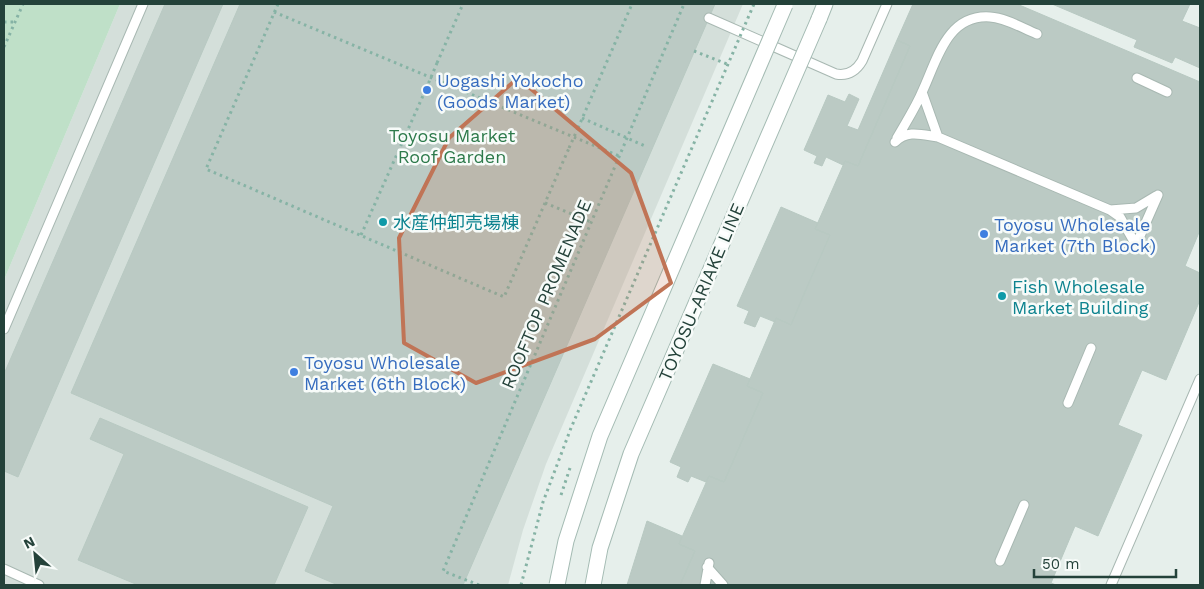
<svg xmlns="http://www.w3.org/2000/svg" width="1204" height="589" viewBox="0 0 1204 589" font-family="'Work Sans','Noto Sans JP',sans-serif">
<rect width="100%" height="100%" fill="#e6efeb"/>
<path fill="#d4dfda" d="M120 4H743L546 464 523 530 508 585H4V280Z"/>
<path fill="#bfe0c8" d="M4 4H120L4 280Z"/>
<path fill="#bbcac4" stroke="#b8c9c2" d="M165 4H223L18 477 4 471V374Z
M240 4H715L463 585H338L305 571 333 506 71 393Z
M913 4H1017L1200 82V230L1185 266 1200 273V300L1166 380 1142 370 1118 425 1142 435 1098 536 1075 526 1051 583 1056 585H680L695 551 679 544 709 476 724 482 763 393 747 386 776 318 791 325 805 291 830 235 815 229 845 161 858 166 910 46 897 40Z
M1052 4H1190L1182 21 1200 28V68L1175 57 1172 63 1134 47 1137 40Z
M897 40 910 46 858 166 845 161 843 165 826 157 822 166 814 163 817 156 804 150 828 95 845 102 849 94 859 99 847 126 858 130Z
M781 207 818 223 815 229 830 235 791 325 776 318 775 322 760 316 755 327 744 323 749 311 737 306Z
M713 364 750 379 747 386 763 393 724 482 709 476 706 482 691 476 688 482 677 477 681 467 670 462Z
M100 418 308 507 274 585H138L78 560 124 454 90 439Z
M647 521 682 536 679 544 695 551 680 585H627Z"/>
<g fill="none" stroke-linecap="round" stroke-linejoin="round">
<g stroke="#a8b8b2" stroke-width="11">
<path id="lane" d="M709 18 836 74C847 76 856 71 862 61L887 4
M1137 78 1167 92
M922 92 938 137
M897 138C906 122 916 107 923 90 937 60 947 14 990 17 1006 18 1022 28 1037 34
M895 142C907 129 923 135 938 137L1110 210 1120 217 1136 245
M1110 210 1136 208 1156 196
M1136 245 1158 195
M4 329 143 4
M1068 403 1091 348
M1000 561 1024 505
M707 567 723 585
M4 569 39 585
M705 585 709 563
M1111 585 1200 379"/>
</g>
<g stroke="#a4bbb3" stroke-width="17">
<path id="secondary" d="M819 19 825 4"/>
</g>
<path stroke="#86b3a5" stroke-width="3" stroke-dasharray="2.5 4" stroke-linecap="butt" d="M278 4 206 169 504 297 569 148
M274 12 619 156
M4 22H15
M4 47 23 4
M694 51 727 64
M437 63 463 4
M582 118 645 146
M578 128 632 4
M545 203 591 222
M361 235 426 89
M479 585 443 571 684 4"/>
<use href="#lane" stroke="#fff" stroke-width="9"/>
<use href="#secondary" stroke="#fff" stroke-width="15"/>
<g stroke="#a4bbb3" stroke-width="17" stroke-linecap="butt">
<path id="secondary-bridge" d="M557 585 566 541 600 436 785 5
M593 585 600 548 631 454 819 19"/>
</g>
<path stroke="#86b3a5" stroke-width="3" stroke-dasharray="2.5 4" stroke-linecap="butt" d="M426 89 437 63
M569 148 578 128
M561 495 570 468
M521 585 543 502 571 428 754 4"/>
<use href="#secondary-bridge" stroke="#fff" stroke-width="15"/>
</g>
<path fill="#c07456" fill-opacity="0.2" stroke="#c07456" stroke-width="4" stroke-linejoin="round" d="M518 78 631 173 671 283 595 339 476 383 404 343 399 238 449 138Z"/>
<g fill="#3f7fe0" stroke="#f7fbf9" stroke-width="2">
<circle cx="427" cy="90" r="5"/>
<circle cx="984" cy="234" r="5"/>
<circle cx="294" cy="372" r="5"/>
</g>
<g fill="#0f9aa8" stroke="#f7fbf9" stroke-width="2">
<circle cx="383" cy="222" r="5"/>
<circle cx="1002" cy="296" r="5"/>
</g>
<g text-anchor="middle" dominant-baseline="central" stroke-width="5" stroke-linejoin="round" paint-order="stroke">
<g font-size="18" fill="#366cbe" stroke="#f7fbf9" text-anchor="start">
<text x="437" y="80">Uogashi Yokocho<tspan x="437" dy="21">(Goods Market)</tspan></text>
<text x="994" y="224">Toyosu Wholesale<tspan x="994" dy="21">Market (7th Block)</tspan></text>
<text x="304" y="362">Toyosu Wholesale<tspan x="304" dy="21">Market (6th Block)</tspan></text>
</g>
<g font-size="18" fill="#2d7a4b" stroke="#f7fbf9">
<text x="452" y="135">Toyosu Market<tspan x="452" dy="21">Roof Garden</tspan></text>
</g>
<g font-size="18" fill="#0d838f" stroke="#f7fbf9" text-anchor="start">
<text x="393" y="222">水産仲卸売場棟</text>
<text x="1012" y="286">Fish Wholesale<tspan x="1012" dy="21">Market Building</tspan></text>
</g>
<g font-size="18" fill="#24423a" stroke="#f7fbf9">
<text transform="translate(701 292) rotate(-67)">TOYOSU-ARIAKE LINE</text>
<text transform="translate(546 294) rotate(-67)">ROOFTOP PROMENADE</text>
</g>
</g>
<rect width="1204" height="589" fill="none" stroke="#24423a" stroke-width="10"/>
<g transform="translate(35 554) rotate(333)" stroke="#f7fbf9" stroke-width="4" paint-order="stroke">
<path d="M0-4L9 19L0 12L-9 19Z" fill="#24423a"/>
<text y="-8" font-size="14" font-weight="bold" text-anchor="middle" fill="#24423a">N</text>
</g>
<path d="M1034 569v8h142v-8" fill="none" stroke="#24423a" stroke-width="2.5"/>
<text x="1042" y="569" font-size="15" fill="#24423a" stroke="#f7fbf9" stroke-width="4" paint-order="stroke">50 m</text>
</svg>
